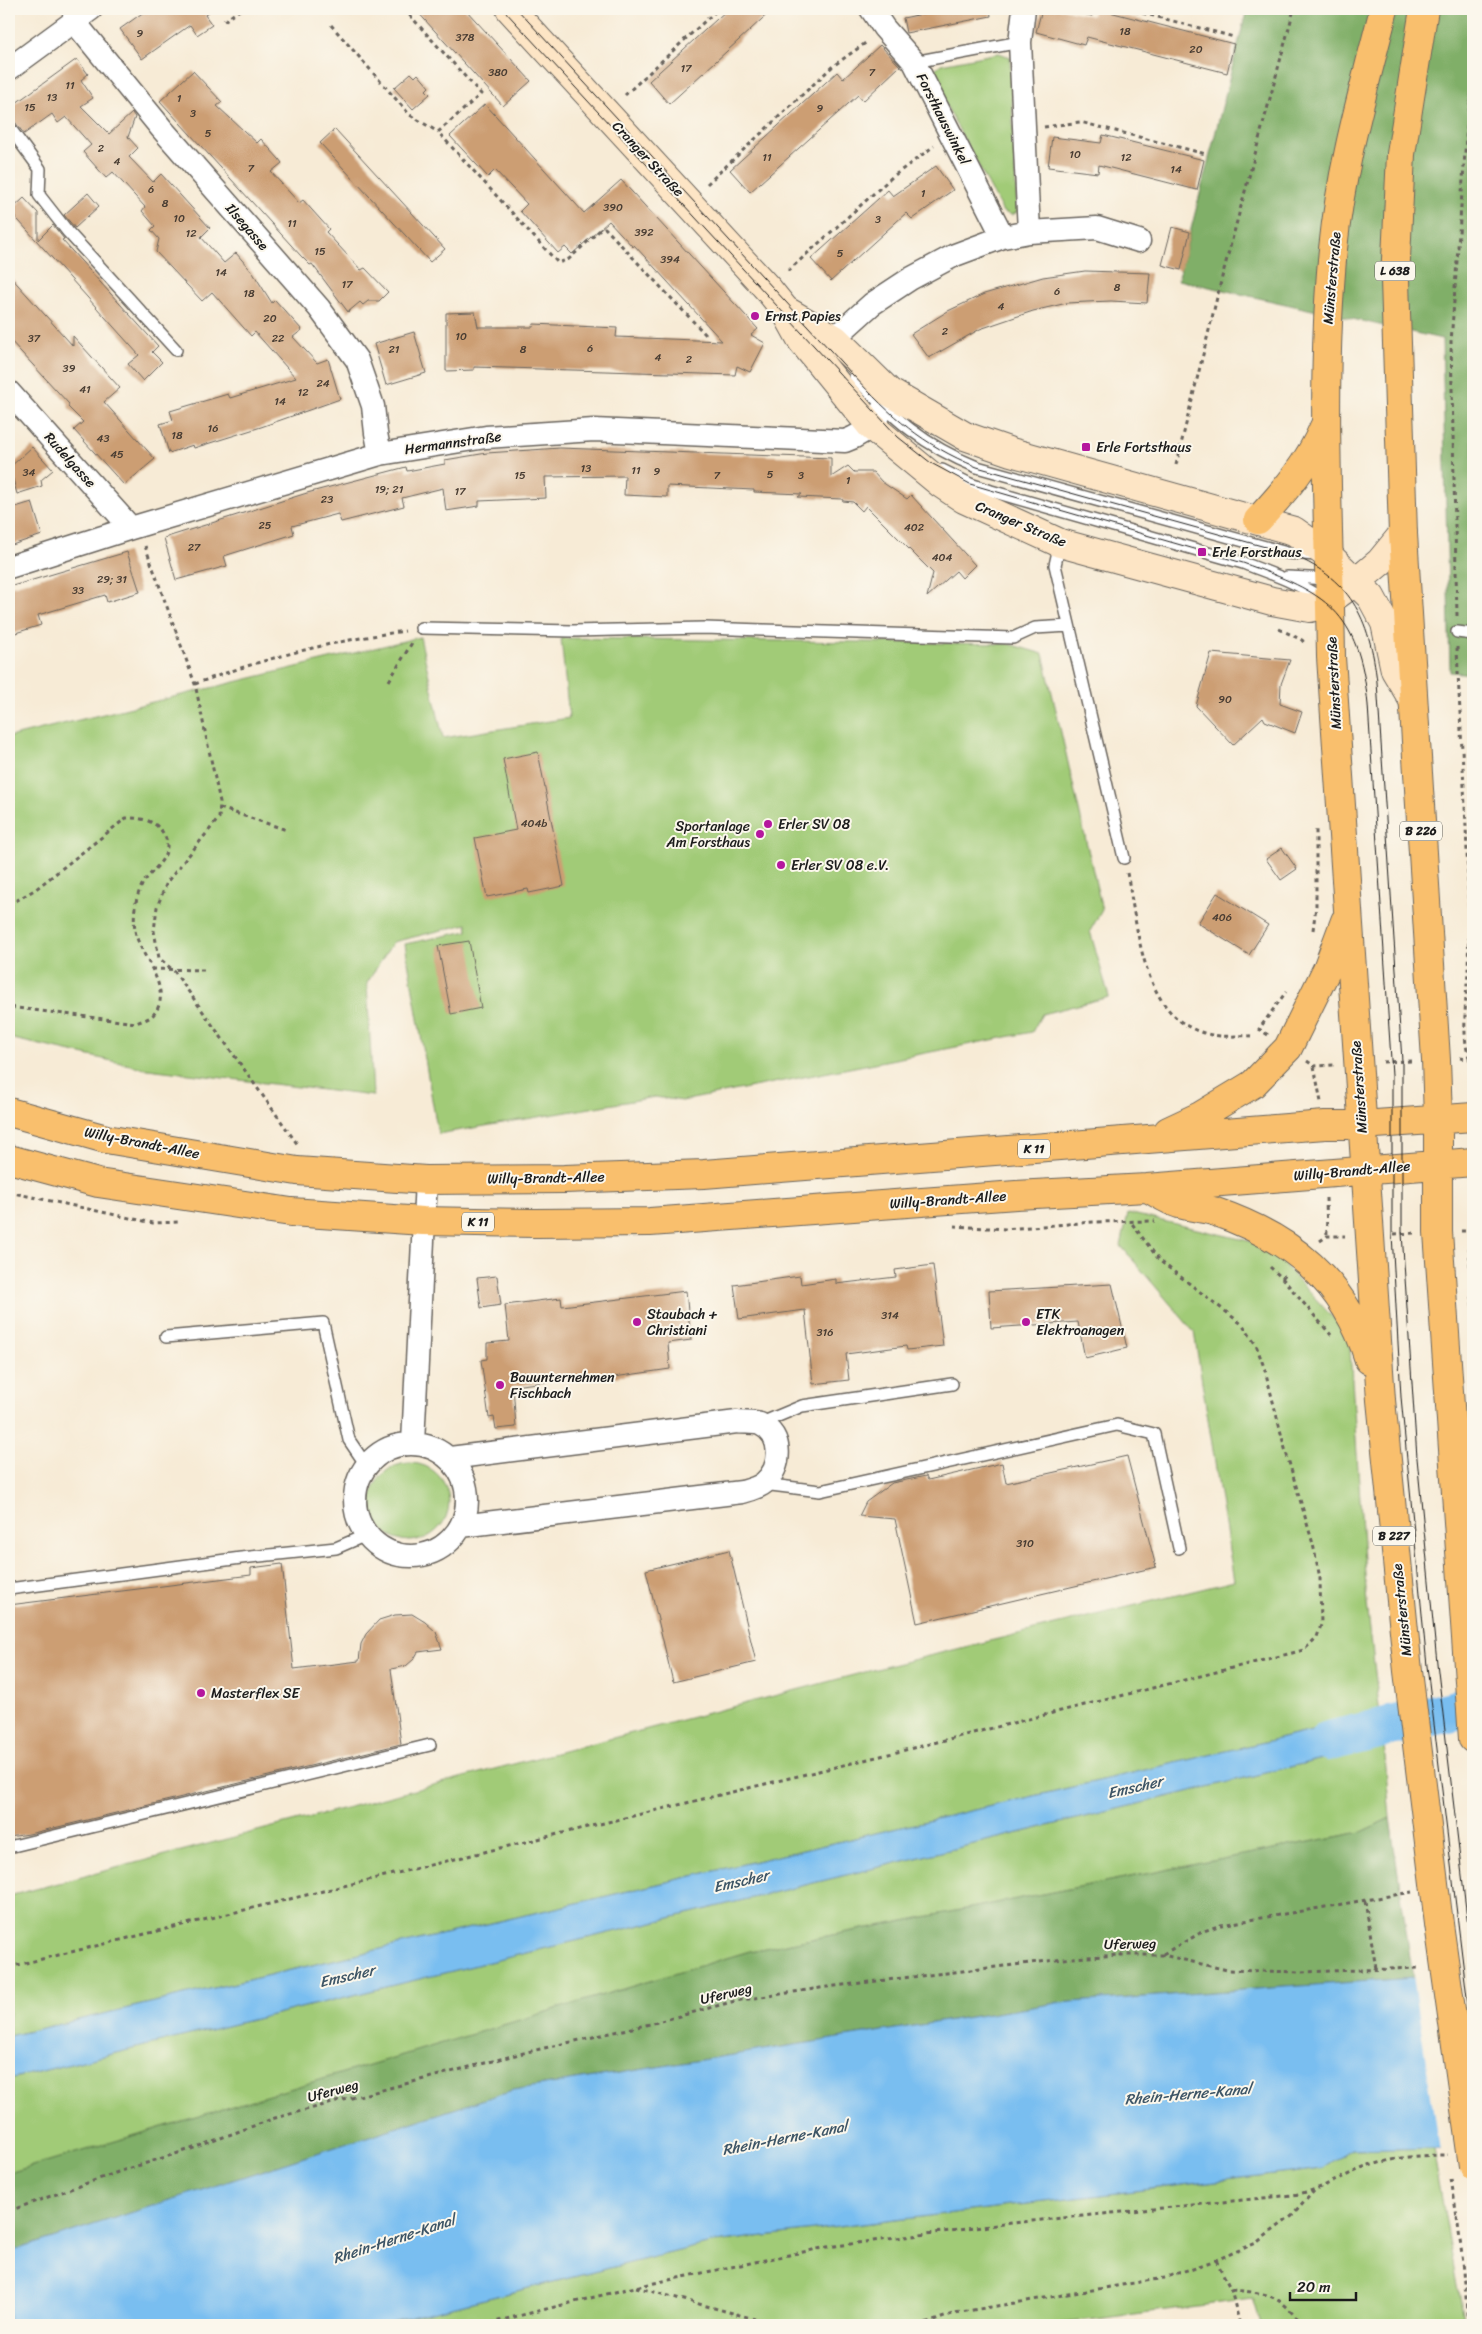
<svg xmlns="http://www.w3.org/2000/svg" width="1482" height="2334" viewBox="0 0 1482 2334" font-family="Sriracha,sans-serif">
<rect width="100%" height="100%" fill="#fbf7ec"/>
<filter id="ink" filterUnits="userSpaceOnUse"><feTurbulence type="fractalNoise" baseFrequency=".02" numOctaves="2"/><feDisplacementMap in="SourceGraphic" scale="10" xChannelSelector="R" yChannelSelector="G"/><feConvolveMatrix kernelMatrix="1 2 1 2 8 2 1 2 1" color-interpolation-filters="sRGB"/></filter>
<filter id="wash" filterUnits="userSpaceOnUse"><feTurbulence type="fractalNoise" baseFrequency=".0096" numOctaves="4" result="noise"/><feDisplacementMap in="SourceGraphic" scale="20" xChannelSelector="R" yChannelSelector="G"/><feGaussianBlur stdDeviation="1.12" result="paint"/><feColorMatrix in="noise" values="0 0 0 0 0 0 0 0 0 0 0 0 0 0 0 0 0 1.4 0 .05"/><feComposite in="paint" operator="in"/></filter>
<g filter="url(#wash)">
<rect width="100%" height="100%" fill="#f7ebd6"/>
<path fill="#a1cb77" stroke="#5e744a" d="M999 53 1010 57 1017 212 1012 215 1003 212 933 81V71L941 64Z
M420 637 443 738 569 718 561 638 1009 644 1043 654 1102 910 1090 931 1109 997 1042 1014 1032 1032 682 1101 655 1097 438 1134 405 944 468 931 467 924 393 942 367 983 373 1096 148 1069 9 1038V737Z
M1128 1213 1266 1245 1349 1335 1367 1604 1380 1715 9 2036V1896L892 1665 1234 1581 1194 1332 1121 1246Z
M371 1502a39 39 0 1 1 78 0a39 39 0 1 1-78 0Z
M1384 1744 1390 1818 1361 1832 750 1951 9 2173V2079Z
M1433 2148 1464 2325H1261L1253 2299 1048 2325H379L715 2242 1323 2168 1351 2150Z"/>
<path fill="#80af68" stroke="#4e6642" d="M1247 9H1473V674L1450 672 1442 339 1178 280Z
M1390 1818 1413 1978 1058 2003 513 2090 9 2252V2173L750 1951 1361 1832Z"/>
<path fill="#79bef0" stroke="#4a6d86" d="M1380 1715 1384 1744 9 2079V2036Z
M1473 1976V2147L1351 2150 1323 2168 715 2242 379 2325H9V2252L513 2090 1058 2003 1413 1978Z"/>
<path fill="#f7ebd6" d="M1473 1974V2149L1439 2150 1413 1975Z"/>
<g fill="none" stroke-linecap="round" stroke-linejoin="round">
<path stroke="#79bef0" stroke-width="40" d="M1329 1741 1473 1706"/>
</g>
<g id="blocks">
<path fill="#cc9e73" d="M148 9H213L205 15 212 25 197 35 190 25 142 59 120 29Z
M415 9H465L531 81 503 106Z
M728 9H773L669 104 649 81Z
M947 9H990L991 16 906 33 903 18Z
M1042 9H1063L1092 16 1094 9H1098L1234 44 1227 73 1087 37 1084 45 1036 32Z
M880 45 900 66 863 101 858 95 750 192 730 170 837 72 843 79Z
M77 59 88 74 81 80 93 98 81 106 109 134 132 113 135 117 128 137 138 148 129 157 153 182 161 174 210 228 201 237 224 263 236 253 253 273 272 303 275 300 302 330 293 337 317 363 328 359 340 399 261 427 194 448 193 445 169 453 160 424 173 420 170 411 228 394 230 398 296 378 255 332 251 336 212 292 202 301 156 252 159 239 151 230 155 226 142 211 145 207 113 172 106 178 83 152 91 145 66 117 58 123 52 114 24 134 15 122 9 120V108Z
M193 71 222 102 217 106 257 143 261 139 279 159 282 163 271 172 299 203 303 200 329 229 326 232 361 270 365 268 388 292 379 301H368L363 305 360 302 348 312 312 264 310 265 301 256 160 101Z
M411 73 415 77 418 74 429 87 426 90 430 94 413 109 394 88Z
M485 104 584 213 621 180 758 329 751 335 765 343 750 372 737 366 735 375 474 367V370L446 371V313L475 312 478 327H533L534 324 617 328 616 337 722 341 634 245 633 247 609 221 572 254 565 247 558 253 520 211 527 204 495 170 488 177 450 136Z
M335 129 445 249 430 262 320 143Z
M1103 135 1204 160 1197 190 1099 165 1098 173 1048 167 1052 137 1101 143Z
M936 166 953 190 912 219 906 213 831 281 811 259 888 190 893 196Z
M88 193 99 206 75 228 64 215Z
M24 198 38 213V240L53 225 64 239 62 240 158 346 152 352 162 362 143 381 128 364 139 355 10 211Z
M1172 227 1190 232 1181 270 1162 265Z
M1085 271 1150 273 1147 303 1111 301 1087 302 1067 303 1033 311 980 329 929 358 911 334 948 311 984 294 1043 277Z
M9 275 73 346V336L120 388 104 402 155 459 124 485 74 430 83 422 68 407 69 404 9 339Z
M414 332 426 373 386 385 374 344Z
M32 447 53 470 41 480 42 486 17 494 13 479 9 475V468Z
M560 448 831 458V477L848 466 854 472H873L882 482 907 499 911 495 975 565 962 578 956 571 927 597 933 573 866 506 862 511 853 502 843 501 842 499 798 497 802 494 754 492V490L667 486V497L624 495 625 476 545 477 546 498 479 501V506L446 511 443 488 402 498 404 506 341 522 338 514 292 526 294 534 224 556 227 566 176 580 164 538 307 493 406 467 407 471 445 464V460L487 453Z
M32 502 42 535 9 546V509Z
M127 552 140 592 107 602 105 595 38 615 41 625 9 635V587Z
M1211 653 1290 660 1281 684 1280 704 1302 712 1295 733 1265 721 1263 717 1233 745 1196 706Z
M538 752 564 886 529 893 528 889 487 897 475 838 516 830 503 759Z
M1282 848 1297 869 1281 880 1266 859Z
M1217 893 1268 925 1249 955 1198 923Z
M469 941 481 1008 451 1014 438 946Z
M933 1265 943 1346 907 1350 906 1346 846 1354 849 1380 813 1384 805 1310 739 1319 734 1285 800 1276 801 1284 836 1279V1284L896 1277 895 1270Z
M497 1276 501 1305 481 1308 477 1278Z
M1112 1284 1127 1348 1085 1358 1078 1322 991 1328 989 1291Z
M686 1291 691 1340 668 1343 670 1369 593 1380V1376L513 1386 516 1427 496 1429 494 1417 489 1418 481 1360 487 1359V1343L509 1341 505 1305 561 1298 562 1306Z
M1127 1456 1156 1567 917 1623 895 1519 859 1516 866 1502 892 1483 926 1476 928 1480 1002 1463 1006 1483Z
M729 1550 756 1662 673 1682 646 1570Z
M282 1564 294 1669 359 1661 361 1644 366 1634 379 1620 395 1615 412 1614 425 1622 436 1632 442 1649 418 1652 414 1659 406 1666 391 1669 401 1744 29 1834 9 1837V1605L251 1575V1568Z"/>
</g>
</g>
<g filter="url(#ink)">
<use href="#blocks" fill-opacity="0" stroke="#69645d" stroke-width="1"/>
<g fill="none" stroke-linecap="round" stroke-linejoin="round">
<g stroke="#69645d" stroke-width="14">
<path id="service" d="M914 62 1020 42
M9 127 40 169 39 195 68 232 176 350
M855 377C894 419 923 445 977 467L1287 553 1318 555
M942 470 970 484 991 491 1243 563C1272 574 1300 583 1325 601
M1060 543 1055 565 1124 858
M1287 577 1331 579
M421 628 573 631 704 628 1013 638 1035 628 1069 626
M1457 632 1473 634
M166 1337 323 1323 349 1440 366 1465
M759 1424 802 1406 952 1384
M763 1484 820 1491 1117 1425 1154 1434 1179 1548
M9 1589 241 1558 336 1548 366 1535
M9 1847 430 1745"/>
</g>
<g stroke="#69645d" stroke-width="25">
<path id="minor" d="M871 9 884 28 914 62 1003 237
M1024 9 1020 42 1029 232
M73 20 162 129 319 308 357 360 373 406 376 433 380 454
M9 69 91 9
M822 349 872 304 910 279 955 255 1003 237 1029 232 1097 228 1139 241
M9 392 131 528
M9 567 131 528 380 454 486 437 594 430 845 441C870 432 882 417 889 392
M413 1443 426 1180
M355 1500a56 56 0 1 1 112 0a56 56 0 1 1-112 0Z
M450 1458 737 1422C744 1423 754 1422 760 1424 784 1435 782 1468 764 1483 758 1488 749 1490 742 1492L461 1526"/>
</g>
<g stroke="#69645d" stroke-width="30">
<path id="secondary" d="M510 9 768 289 785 310 802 341 871 426 940 483 964 499 1060 543 1272 601 1310 608 1327 602 1367 573 1380 562 1403 534
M785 310 835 339 889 392 965 436 1011 452 1294 531 1328 555 1371 597 1385 623 1395 670 1413 700"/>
</g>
<g stroke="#69645d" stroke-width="30">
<path id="primary" d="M1384 9C1364 88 1341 167 1333 249 1320 385 1329 521 1331 657L1381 1400 1408 1671 1439 1924
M1424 9 1401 154 1395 280 1403 534 1436 1060 1438 1118V1232L1473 1739
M1258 520C1285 491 1309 463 1324 427
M9 1112 106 1139 297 1171 426 1180 564 1179 704 1174 1325 1125H1362L1473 1117
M1168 1131 1200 1116 1253 1084 1288 1048 1327 969 1345 921
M9 1159 98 1183 291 1212 423 1221 536 1223 650 1222 1016 1195 1147 1188 1473 1162
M1151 1190C1160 1195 1169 1201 1179 1204 1190 1207 1202 1208 1213 1211 1290 1237 1345 1280 1369 1360"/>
</g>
<path stroke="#69645d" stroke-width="3" stroke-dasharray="4 4" stroke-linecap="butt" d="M404 9 481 94 438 132 558 263 569 259 600 230 605 228 706 335
M1127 9 1234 37
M348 12 353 9
M224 21 241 9
M331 25 410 115 438 132
M625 95 718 9
M1044 127 1080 122 1206 154
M707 184 833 66 867 42
M788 271 892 177 934 146
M1176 465 1222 277 1294 9
M145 546 195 684 220 802 219 818 167 882 157 907 154 931 159 958 174 971 298 1145
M1457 616 1451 342 1467 125 1473 82
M1279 629 1302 640 1305 644
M1457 647C1461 755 1471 862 1468 970 1467 993 1459 1047 1473 1064
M389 681 413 641
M195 684C264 658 332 641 405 631
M220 808 287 830
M1127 873C1139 932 1142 1029 1220 1036 1230 1037 1241 1035 1251 1036
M9 905 36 889 126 818C143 817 160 822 166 839 172 858 150 871 142 885 135 899 133 914 135 930 138 955 176 990 153 1015 149 1019 141 1021 136 1023L9 1007
M1313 930 1316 906V829
M152 969 205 970
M1268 1035 1259 1029 1286 992
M1460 1058 1469 1059 1473 1051
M1307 1061 1314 1066 1334 1065
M1383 1062 1411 1061
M1314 1066 1321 1102
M9 1192 153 1223 180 1222
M1326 1198 1327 1236
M954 1226 1005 1229 1093 1222 1155 1221
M1461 1231H1473
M1473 1231 1469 1245 1473 1318
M1394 1234 1415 1233
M1320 1241 1327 1236H1345
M1270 1267 1282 1278 1286 1274
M1282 1278 1331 1335
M1365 1901 1376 1969
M1163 1954 1204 1931 1221 1925 1412 1892
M9 1967 893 1753 1304 1650 1317 1637 1321 1625 1320 1578 1313 1544 1284 1445 1265 1370 1256 1345 1243 1325 1160 1261 1130 1221
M9 2211 118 2172 191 2149 275 2118 527 2052 650 2024 735 2001 827 1987 1073 1958 1118 1955H1163L1227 1970 1300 1972 1420 1968
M1457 2216 1464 2270 1468 2325
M1216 2260 1231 2290 1240 2325
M636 2287 777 2325
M1231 2290C1271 2293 1278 2295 1304 2325
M482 2325 635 2287 827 2247 1012 2223 1293 2195C1323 2190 1344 2174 1372 2165 1399 2157 1420 2155 1448 2155
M916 2325 928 2323
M927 2325 928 2323 955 2313 1164 2278 1216 2260 1256 2243 1292 2216 1314 2191"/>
<use href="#service" stroke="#fff" stroke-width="11"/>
<use href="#minor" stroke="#fff" stroke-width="22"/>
<use href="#secondary" stroke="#fde5c5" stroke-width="28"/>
<use href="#primary" stroke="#f9bf6d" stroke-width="28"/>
<path stroke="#1c1c1c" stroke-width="1" d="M503 9 898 437 931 463 970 484 1243 563C1326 593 1359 610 1368 705L1392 1075V1234L1401 1397 1427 1666 1473 2047
M517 9 852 374C892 417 921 444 977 467L1287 553C1350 577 1370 618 1377 682L1402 1061V1233L1417 1458 1437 1663 1473 1969"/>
<g stroke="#69645d" stroke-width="30" stroke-linecap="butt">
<path id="primary-bridge" d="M1439 1924 1473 2166"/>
</g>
<path stroke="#69645d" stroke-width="3" stroke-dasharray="4 4" stroke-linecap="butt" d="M1451 2179 1457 2216"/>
<use href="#primary-bridge" stroke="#f9bf6d" stroke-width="28"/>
</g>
</g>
<g fill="#b5179e" stroke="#fbf7ec" stroke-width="2">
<circle cx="755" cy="316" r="5"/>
<rect x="1081" y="442" width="10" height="10" rx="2.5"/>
<rect x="1197" y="547" width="10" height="10" rx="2.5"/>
<circle cx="768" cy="824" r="5"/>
<circle cx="760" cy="834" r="5"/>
<circle cx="781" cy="865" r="5"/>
<circle cx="637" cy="1322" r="5"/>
<circle cx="1026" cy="1322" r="5"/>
<circle cx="500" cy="1385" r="5"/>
<circle cx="201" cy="1693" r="5"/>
</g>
<g text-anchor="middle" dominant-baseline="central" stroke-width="4" stroke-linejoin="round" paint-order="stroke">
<g font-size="11" fill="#483c32">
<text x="1125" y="31">18</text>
<text x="140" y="33">9</text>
<text x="465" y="37">378</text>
<text x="1196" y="49">20</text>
<text x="686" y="68">17</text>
<text x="498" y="72">380</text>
<text x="872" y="72">7</text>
<text x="70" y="85">11</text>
<text x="52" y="97">13</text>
<text x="179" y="98">1</text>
<text x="30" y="107">15</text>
<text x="820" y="108">9</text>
<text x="193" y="113">3</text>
<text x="208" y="133">5</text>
<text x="101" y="148">2</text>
<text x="1075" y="154">10</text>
<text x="767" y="157">11</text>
<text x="1126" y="157">12</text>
<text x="117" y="161">4</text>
<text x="251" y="168">7</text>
<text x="1176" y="169">14</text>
<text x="151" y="189">6</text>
<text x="923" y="193">1</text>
<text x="165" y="203">8</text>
<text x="613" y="207">390</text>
<text x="179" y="218">10</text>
<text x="878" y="219">3</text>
<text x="292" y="223">11</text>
<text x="644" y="232">392</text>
<text x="191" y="233">12</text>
<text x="320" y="251">15</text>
<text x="840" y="253">5</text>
<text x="670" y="259">394</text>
<text x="221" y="272">14</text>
<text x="347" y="284">17</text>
<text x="1117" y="287">8</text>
<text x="1057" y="291">6</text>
<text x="249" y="293">18</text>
<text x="1001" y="306">4</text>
<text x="270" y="318">20</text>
<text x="945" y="331">2</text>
<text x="461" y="336">10</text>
<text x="34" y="338">37</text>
<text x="278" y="338">22</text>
<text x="590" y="348">6</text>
<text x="394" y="349">21</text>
<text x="523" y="349">8</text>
<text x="658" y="357">4</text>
<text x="689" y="359">2</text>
<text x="69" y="368">39</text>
<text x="323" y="383">24</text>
<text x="85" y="389">41</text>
<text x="303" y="392">12</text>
<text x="280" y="401">14</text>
<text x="213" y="428">16</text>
<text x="177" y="435">18</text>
<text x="103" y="438">43</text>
<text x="117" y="454">45</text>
<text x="586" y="468">13</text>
<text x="636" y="470">11</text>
<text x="657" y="471">9</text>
<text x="29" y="472">34</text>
<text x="770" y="474">5</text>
<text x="520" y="475">15</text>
<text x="717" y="475">7</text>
<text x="801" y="475">3</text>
<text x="848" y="480">1</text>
<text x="389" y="489">19; 21</text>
<text x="460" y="491">17</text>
<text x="327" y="499">23</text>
<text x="265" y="525">25</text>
<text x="914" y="527">402</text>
<text x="194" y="547">27</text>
<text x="942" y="557">404</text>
<text x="112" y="579">29; 31</text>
<text x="78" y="590">33</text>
<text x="1225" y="699">90</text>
<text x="534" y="823">404b</text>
<text x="1222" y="917">406</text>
<text x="890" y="1315">314</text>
<text x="825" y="1332">316</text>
<text x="1025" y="1543">310</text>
</g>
<g fill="#fbf7ec" stroke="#5f5e5a" stroke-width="1">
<rect x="1375" y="261.5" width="40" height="19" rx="4"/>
<rect x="1400" y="821.5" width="42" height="19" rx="4"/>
<rect x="1018" y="1139.5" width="32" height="19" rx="4"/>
<rect x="462" y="1212.5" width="32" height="19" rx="4"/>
<rect x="1373" y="1526.5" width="42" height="19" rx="4"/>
</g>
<g font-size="12" font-weight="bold" fill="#1c1c1c">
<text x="1395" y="271">L 638</text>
<text x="1421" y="831">B 226</text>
<text x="1034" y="1149">K 11</text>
<text x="478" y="1222">K 11</text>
<text x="1394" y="1536">B 227</text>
</g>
<g font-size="14" fill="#1c1c1c" stroke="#fbf7ec">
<text transform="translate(943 119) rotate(63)">Forsthauswinkel</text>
<text transform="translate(648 159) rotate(47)">Cranger Straße</text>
<text transform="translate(247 227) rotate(49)">Ilsegasse</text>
<text transform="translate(1332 278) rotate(-85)">Münsterstraße</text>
<text transform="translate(453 443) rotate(-8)">Hermannstraße</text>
<text transform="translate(70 460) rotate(48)">Rudelgasse</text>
<text transform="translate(1021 524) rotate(23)">Cranger Straße</text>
<text transform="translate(1334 683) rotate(-93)">Münsterstraße</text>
<text transform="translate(1359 1087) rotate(-94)">Münsterstraße</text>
<text transform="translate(142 1143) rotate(11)">Willy-Brandt-Allee</text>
<text transform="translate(1352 1171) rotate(-5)">Willy-Brandt-Allee</text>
<text transform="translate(546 1178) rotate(-1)">Willy-Brandt-Allee</text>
<text transform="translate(948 1200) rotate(-4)">Willy-Brandt-Allee</text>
<text transform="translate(1402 1610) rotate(-96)">Münsterstraße</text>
<text transform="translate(1130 1944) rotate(-1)">Uferweg</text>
<text transform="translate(726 1994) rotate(-13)">Uferweg</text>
<text transform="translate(333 2091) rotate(-15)">Uferweg</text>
</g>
<g font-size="14" fill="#1c1c1c" stroke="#fbf7ec" text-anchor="start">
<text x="765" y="316">Ernst Papies</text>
<text x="1096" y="447">Erle Fortsthaus</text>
<text x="1212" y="552">Erle Forsthaus</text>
<text x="778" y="824">Erler SV 08</text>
<text x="750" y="826" text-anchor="end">Sportanlage<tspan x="750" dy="16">Am Forsthaus</tspan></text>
<text x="791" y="865">Erler SV 08 e.V.</text>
<text x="647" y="1314">Staubach +<tspan x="647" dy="16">Christiani</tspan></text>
<text x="1036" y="1314">ETK<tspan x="1036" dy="16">Elektroanagen</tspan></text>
<text x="510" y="1377">Bauunternehmen<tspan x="510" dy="16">Fischbach</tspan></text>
<text x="211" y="1693">Masterflex SE</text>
</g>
<g font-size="15" font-style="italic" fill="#3d5566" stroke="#fbf7ec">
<text transform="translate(1135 1787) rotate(-13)">Emscher</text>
<text transform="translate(741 1881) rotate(-13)">Emscher</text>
<text transform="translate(347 1976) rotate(-13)">Emscher</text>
<text transform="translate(1188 2094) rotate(-5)">Rhein-Herne-Kanal</text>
<text transform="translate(785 2138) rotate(-11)">Rhein-Herne-Kanal</text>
<text transform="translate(394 2239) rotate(-18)">Rhein-Herne-Kanal</text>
</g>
</g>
<rect width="1482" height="2334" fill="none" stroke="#fbf7ec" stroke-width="30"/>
<path d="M1290 2292v8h66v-8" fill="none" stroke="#1c1c1c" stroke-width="2.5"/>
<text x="1297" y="2292" font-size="15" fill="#1c1c1c" stroke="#fbf7ec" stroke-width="4" paint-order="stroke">20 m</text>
</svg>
